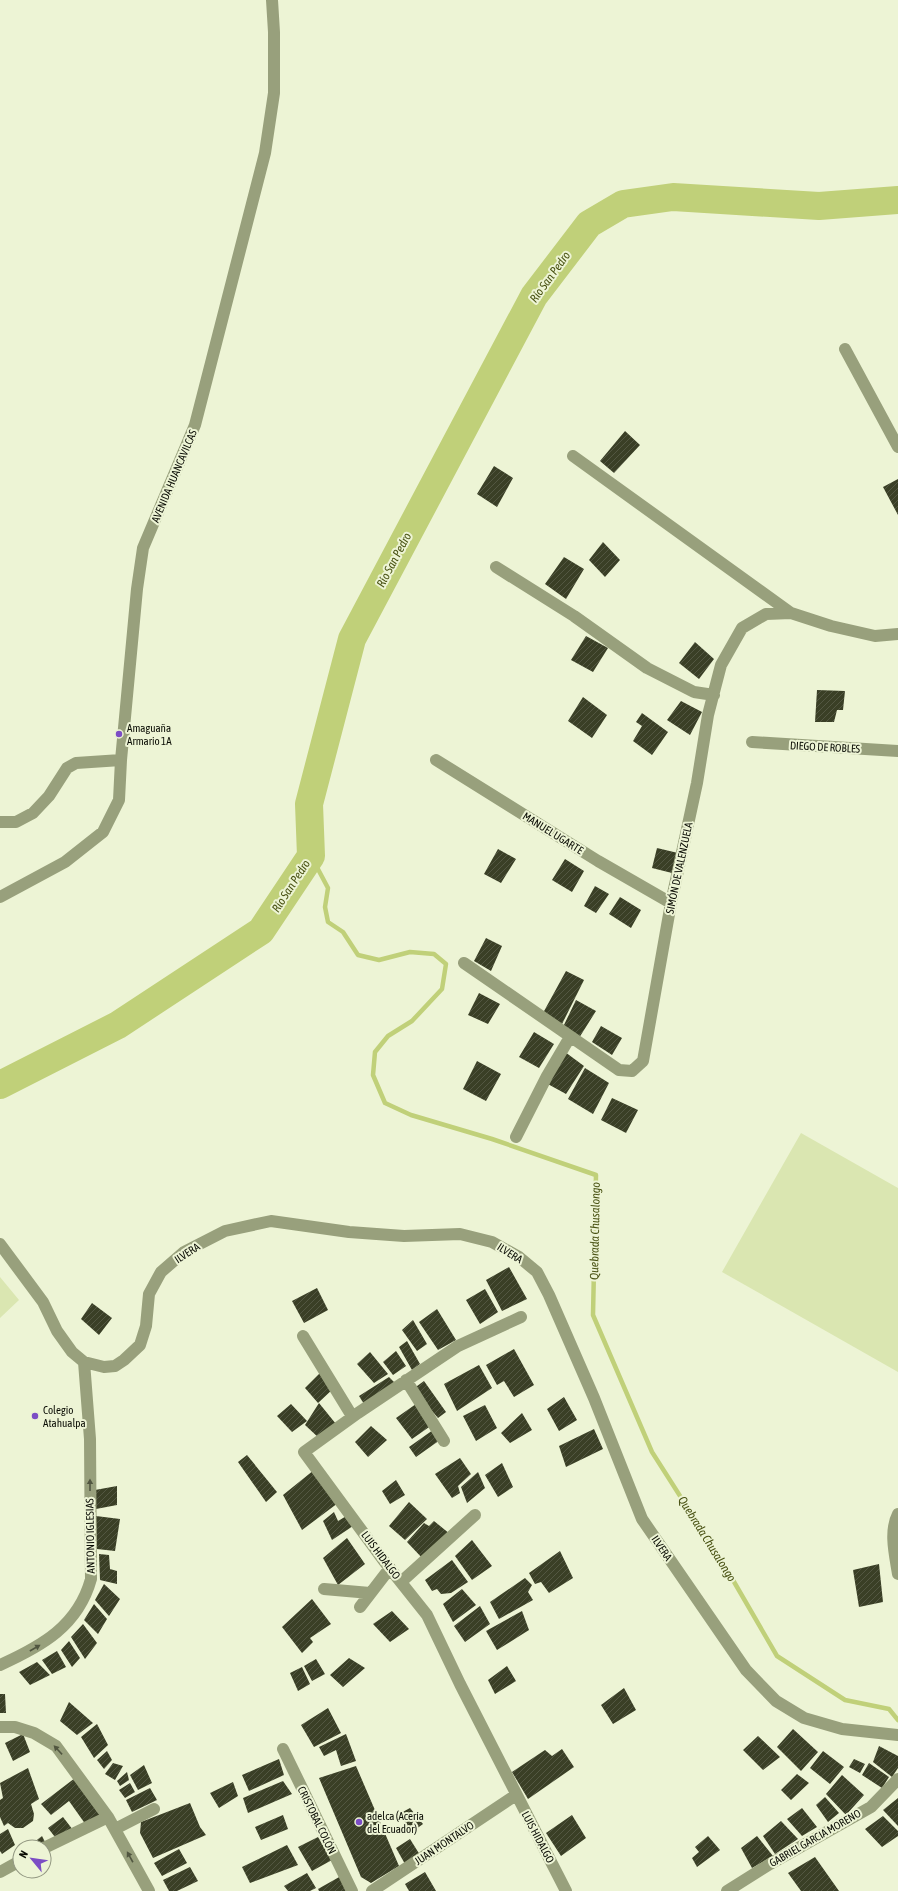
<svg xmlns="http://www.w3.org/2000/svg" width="898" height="1891" viewBox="0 0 898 1891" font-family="'Asap Condensed',sans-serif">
<defs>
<pattern id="building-hatch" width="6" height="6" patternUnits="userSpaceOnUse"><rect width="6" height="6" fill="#3a3f26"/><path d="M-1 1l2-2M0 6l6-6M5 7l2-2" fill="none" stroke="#535742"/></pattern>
</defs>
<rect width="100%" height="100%" fill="#edf4d5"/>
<path fill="#dae6b1" d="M801 1133 898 1188V1372L722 1272Z
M0 1277 19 1300 0 1318Z"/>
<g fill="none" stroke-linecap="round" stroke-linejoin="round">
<path stroke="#c0d079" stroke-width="4.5" d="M311 856 328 888 325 907 328 922 343 932 358 955 379 960 410 952 434 954 446 964 442 989 412 1021 388 1036 375 1052 373 1075 385 1103 411 1115 492 1139 596 1175 593 1315 652 1452 726 1568 777 1656 845 1700 889 1709 898 1720"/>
<path stroke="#c0d079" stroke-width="28" d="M0 1085 118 1025 261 931 311 856 309 804 352 639 534 296 589 224 623 204 673 197 819 206 898 200"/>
</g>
<path fill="url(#building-hatch)" d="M625 431 640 445 614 473 600 461Z
M494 466 513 478 497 507 477 494Z
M898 479V515L883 487Z
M603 542 620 560 605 577 589 560Z
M564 557 584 569 566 599 545 584Z
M586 636 608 648 593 672 571 660Z
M695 642 714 659 699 679 679 663Z
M817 690 845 691 843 710H837L834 722H815Z
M583 697 607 715 592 738 568 721Z
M681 701 702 712 690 735 667 720Z
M642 713 668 732 652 755 633 741 642 726 636 722Z
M657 848 678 853 672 873 652 868Z
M498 849 516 859 501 883 484 874Z
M565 859 584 871 572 892 552 880Z
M595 886 609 894 596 913 584 906Z
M620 897 641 910 631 928 609 914Z
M486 938 502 946 491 971 474 961Z
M566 971 584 980 561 1026 543 1013Z
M479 993 500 1004 488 1024 468 1015Z
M576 1000 596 1011 579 1038 563 1027Z
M601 1026 622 1038 612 1055 592 1042Z
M534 1032 554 1044 539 1068 519 1057Z
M565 1052 584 1066 566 1094 546 1083Z
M477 1061 501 1074 486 1101 463 1089Z
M585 1068 609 1083 593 1114 568 1099Z
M612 1098 638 1110 626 1133 601 1120Z
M509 1267 527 1299 502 1311 486 1280Z
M317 1288 328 1310 304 1323 292 1301Z
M485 1289 498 1312 480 1324 466 1300Z
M92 1303 112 1318 99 1335 81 1319Z
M437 1309 456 1340 438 1350 419 1322Z
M413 1320 427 1344 417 1351 402 1330Z
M407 1341 420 1364 412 1370 399 1347Z
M514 1349 534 1385 514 1397 504 1381 497 1385 486 1365Z
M396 1351 406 1366 393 1375 383 1362Z
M370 1352 388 1374 374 1383 357 1364Z
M479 1365 492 1388 457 1411 444 1384Z
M321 1372 333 1389 318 1403 305 1388Z
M389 1377 395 1383 364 1404 359 1396Z
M424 1381 446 1412 438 1418 413 1389Z
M564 1397 577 1420 559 1431 547 1409Z
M319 1403 336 1424 320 1439 305 1425Z
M291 1404 307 1421 292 1432 277 1416Z
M416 1404 432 1425 412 1439 396 1418Z
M485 1405 497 1428 476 1441 463 1416Z
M522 1413 532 1430 510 1443 501 1433Z
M371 1426 387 1440 368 1457 355 1442Z
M594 1429 603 1449 566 1467 559 1446Z
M433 1430 440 1440 416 1457 409 1447Z
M247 1455 277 1492 266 1502 238 1462Z
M460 1458 471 1474 458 1486 460 1493 452 1498 435 1474Z
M502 1463 513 1487 498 1497 485 1475Z
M314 1470 338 1503 302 1530 283 1495Z
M478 1472 485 1488 467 1503 461 1487Z
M396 1480 405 1495 390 1504 382 1491Z
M117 1486V1505L96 1509 95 1490Z
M409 1502 427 1519 405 1540 389 1526Z
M334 1512 338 1521 348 1515 353 1526 332 1540 323 1521Z
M96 1516 120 1519 115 1551 97 1549Z
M434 1521 450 1534 424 1560 407 1542 424 1523 429 1526Z
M347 1538 365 1564 338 1585 323 1558Z
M472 1540 492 1566 472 1580 455 1556Z
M560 1551 573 1578 549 1593 541 1582 535 1584 529 1573Z
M99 1554 109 1555 110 1569 117 1571V1584L100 1580Z
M452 1560 468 1582 451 1593 441 1594 437 1589 432 1591 425 1580Z
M879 1564 883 1602 859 1607 853 1570Z
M525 1578 532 1585 528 1592 533 1600 499 1619 490 1602Z
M104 1584 120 1599 109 1616 95 1600Z
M462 1589 476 1605 453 1622 443 1604Z
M312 1599 331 1624 310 1638 313 1642 302 1653 282 1627Z
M94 1604 107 1619 98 1634 84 1620Z
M480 1606 490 1624 465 1642 454 1626Z
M392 1611 409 1629 390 1642 373 1624Z
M522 1611 529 1630 497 1650 486 1631Z
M83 1624 97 1643 85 1659 71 1637Z
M69 1641 80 1658 72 1667 61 1650Z
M57 1651 66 1667 52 1674 42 1660Z
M349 1658 365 1668 343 1687 330 1675Z
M316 1659 325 1674 312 1681 304 1666Z
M37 1662 50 1675 30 1685 19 1672Z
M507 1666 516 1681 495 1694 488 1680Z
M302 1667 310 1684 298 1691 290 1673Z
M624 1688 636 1710 613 1724 601 1705Z
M0 1694H5L6 1713H0Z
M69 1702 93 1723 77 1735 60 1721Z
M328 1708 341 1733 314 1747 301 1725Z
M97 1724 108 1745 94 1758 81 1737Z
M793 1729 818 1752 801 1771 777 1747Z
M23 1734 30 1752 13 1761 5 1743Z
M346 1734 356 1761 341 1766 336 1750 324 1756 319 1747Z
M758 1736 780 1757 763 1770 743 1750Z
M879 1746 898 1756V1768L892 1777 873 1762Z
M562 1749 574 1767 528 1799 512 1772 545 1750 552 1756Z
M107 1751 112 1760 104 1769 97 1760Z
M823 1751 844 1767 830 1784 810 1768Z
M279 1759 284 1775 249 1791 242 1775Z
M854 1759 865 1764 860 1773 849 1767Z
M113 1763 123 1766 115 1780 105 1774Z
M869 1763 889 1777 882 1788 862 1775Z
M144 1765 152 1783 138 1790 130 1775Z
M356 1766 399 1866 371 1883 361 1877 319 1778Z
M28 1768 39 1799 31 1804 34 1814 33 1821 23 1828H15L8 1823 4 1826 0 1817V1800L3 1798 0 1783Z
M127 1772 129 1780 120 1786 117 1781Z
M797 1774 809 1783 791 1800 781 1790Z
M842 1775 864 1795 846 1815 826 1794Z
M75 1778 102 1813 86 1825 69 1801 51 1815 41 1804Z
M283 1781 292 1794 248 1813 243 1798Z
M233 1782 238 1796 219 1808 210 1793Z
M130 1783 135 1792 125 1798 119 1790Z
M150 1788 157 1800 132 1812 126 1800Z
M825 1797 839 1813 828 1822 816 1805Z
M898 1798V1826L883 1810Z
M190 1803 200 1827 206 1835 153 1858 140 1833 141 1822Z
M410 1808 423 1824 412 1832 399 1814Z
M802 1808 817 1827 802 1836 787 1819Z
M283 1815 288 1829 261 1840 255 1827Z
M572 1815 586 1838 561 1856 546 1833Z
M883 1816 898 1831V1836L882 1847 865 1829Z
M63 1817 73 1830 58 1841 48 1828Z
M781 1821 798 1839 775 1854 763 1836Z
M8 1829 15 1845 2 1854 0 1851V1834Z
M42 1836 46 1844 41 1847H28Z
M708 1836 720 1850 697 1867 692 1858 699 1852 695 1847Z
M757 1836 773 1856 752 1868 741 1848Z
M318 1837 332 1860 312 1871 298 1847Z
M410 1839 420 1855 405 1864 396 1848Z
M287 1845 298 1865 250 1883 242 1867Z
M179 1849 187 1863 162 1876 154 1863Z
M815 1857 839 1891H801L788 1873Z
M190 1867 198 1881 177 1891H169L163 1880Z
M425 1872 436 1891H409L405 1884Z
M307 1873 316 1888 310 1891H288L284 1886Z
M341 1876 346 1891H319L318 1889Z"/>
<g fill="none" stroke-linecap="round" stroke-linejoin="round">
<path stroke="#98a07c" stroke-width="12" d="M845 349 898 447
M573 456 791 613
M496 567 574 616 647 668 694 692 714 695
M752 742 898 751
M436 760 598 861 671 903
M0 822H16L33 813 49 796 67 768 76 763 121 760
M0 897 65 862 103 832 119 800 121 760 137 589 143 548 195 425 265 153 274 93V32L272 0
M464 963 619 1070 632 1071 643 1061 671 903 697 783 708 715 721 665 742 628 766 614 791 613 831 626 875 636 898 634
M516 1137 547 1076 570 1037
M0 1244 43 1302 57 1331 72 1352 84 1362 104 1367 115 1366 124 1360 140 1345 146 1326 149 1294 161 1272 184 1252 225 1231 271 1221 349 1232 404 1236 460 1234 492 1242 519 1257 537 1272 549 1295 594 1398 642 1519 746 1670 776 1701 804 1718 842 1729 898 1735
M521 1317 458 1346 358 1413 304 1452 384 1561 427 1615 460 1684 566 1891
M303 1336 352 1416
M406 1380 444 1441
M898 1514C889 1531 895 1555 898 1574
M401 1582 475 1515
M324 1589 370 1593
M360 1607 390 1568
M0 1665C42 1646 78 1626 91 1579L90 1439 84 1362
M0 1727H15L34 1733 56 1746 108 1817 149 1891
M283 1749 352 1891
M115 1829 154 1809
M44 1848 108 1817
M0 1872 20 1861
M372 1891 516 1795
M727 1891 770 1864 871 1807 898 1779"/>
</g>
<defs><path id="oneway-solid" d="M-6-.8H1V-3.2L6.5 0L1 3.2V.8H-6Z"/></defs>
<g fill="#515640">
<use href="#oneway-solid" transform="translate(90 1485) rotate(-90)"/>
<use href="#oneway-solid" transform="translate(35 1648) rotate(-30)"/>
<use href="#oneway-solid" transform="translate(58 1750) rotate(-133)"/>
<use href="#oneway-solid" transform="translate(130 1857) rotate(-119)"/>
</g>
<g fill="#7c4dc5" stroke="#edf4d5" stroke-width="1.5">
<circle cx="119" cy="734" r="4"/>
<circle cx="35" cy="1416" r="4"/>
<circle cx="359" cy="1822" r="4"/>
</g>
<g text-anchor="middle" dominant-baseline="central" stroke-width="4" stroke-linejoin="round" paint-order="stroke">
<g font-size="11" fill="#0a0c04" stroke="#edf4d5">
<text transform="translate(174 476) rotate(-67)">AVENIDA HUANCAVILCAS</text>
<text transform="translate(825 747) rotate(3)">DIEGO DE ROBLES</text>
<text transform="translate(553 833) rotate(32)">MANUEL UGARTE</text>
<text transform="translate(679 868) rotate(-78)">SIMÓN DE VALENZUELA</text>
<text transform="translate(187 1253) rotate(-33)">ILVERA</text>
<text transform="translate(510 1253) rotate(32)">ILVERA</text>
<text transform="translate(90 1536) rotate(-91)">ANTONIO IGLESIAS</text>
<text transform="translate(662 1548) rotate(56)">ILVERA</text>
<text transform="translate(381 1555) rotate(53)">LUIS HIDALGO</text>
<text transform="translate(317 1820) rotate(64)">CRISTOBAL COLÓN</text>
<text transform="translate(538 1837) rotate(62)">LUIS HIDALGO</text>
<text transform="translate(815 1838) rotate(-30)">GABRIEL GARCIA MORENO</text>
<text transform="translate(444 1843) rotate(-34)">JUAN MONTALVO</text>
</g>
<g font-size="11" fill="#0a0c04" stroke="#edf4d5" text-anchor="start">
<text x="127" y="728">Amaguaña<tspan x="127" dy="13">Armario 1A</tspan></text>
<text x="43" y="1410">Colegio<tspan x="43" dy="13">Atahualpa</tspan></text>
<text x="367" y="1816">adelca (Acería<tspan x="367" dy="13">del Ecuador)</tspan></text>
</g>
<g font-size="12" font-style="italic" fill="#4a5314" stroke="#edf4d5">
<text transform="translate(550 277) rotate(-54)">Río San Pedro</text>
<text transform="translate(394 560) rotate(-62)">Río San Pedro</text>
<text transform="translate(291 886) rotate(-57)">Río San Pedro</text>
<text transform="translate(595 1231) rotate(-89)">Quebrada Chusalongo</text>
<text transform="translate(707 1539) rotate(58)">Quebrada Chusalongo</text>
</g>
</g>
<g transform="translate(32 1859) rotate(299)"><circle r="19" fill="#edf4d5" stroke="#929781"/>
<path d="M0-3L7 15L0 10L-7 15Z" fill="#7c4dc5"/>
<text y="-6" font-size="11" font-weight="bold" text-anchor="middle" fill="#0a0c04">N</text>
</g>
</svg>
